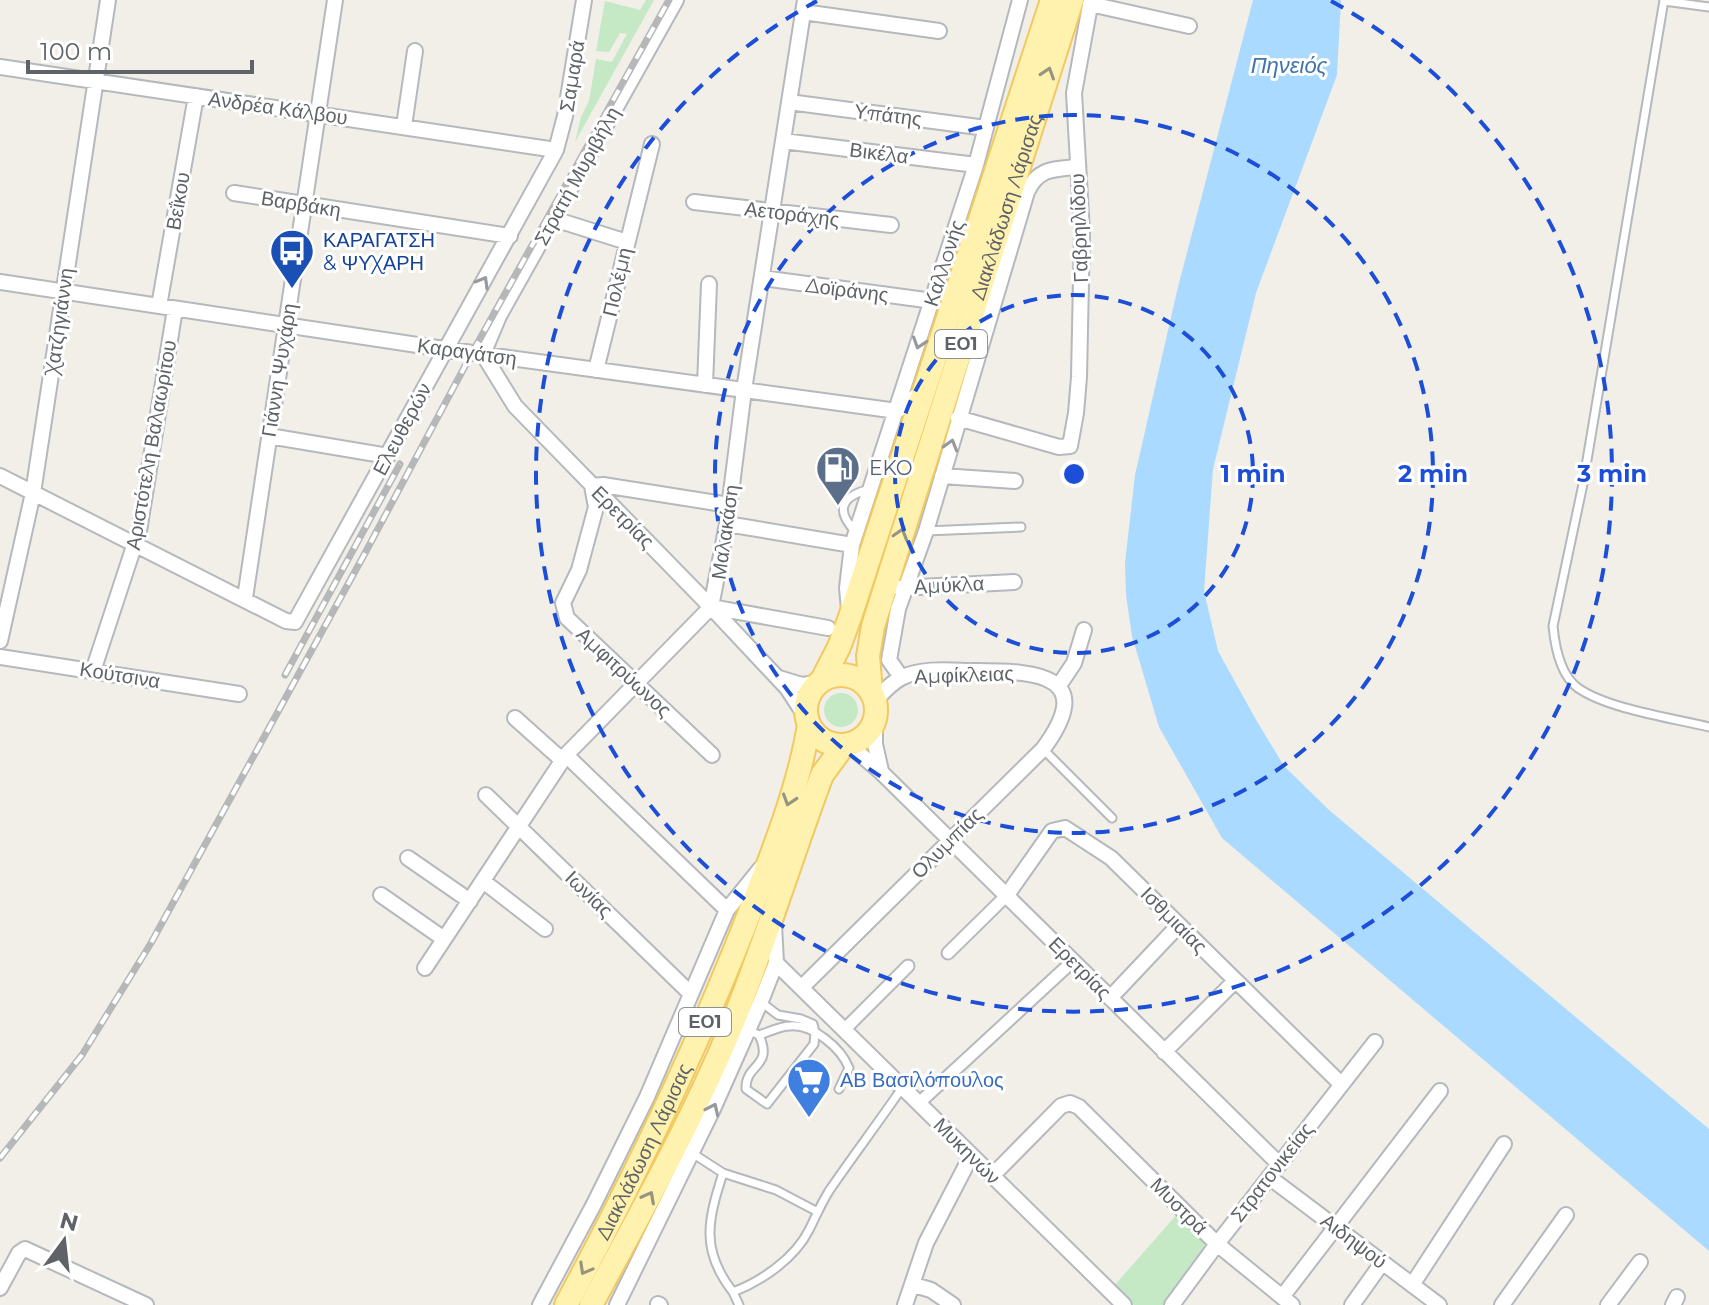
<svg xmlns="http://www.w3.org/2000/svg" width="1709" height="1305" viewBox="0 0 1709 1305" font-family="Montserrat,sans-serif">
<rect width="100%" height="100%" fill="#f1efe8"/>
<path fill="#c5e8c5" d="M646 0H654L575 142 581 117 589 101 596 59 612 62 627 34 620 33 609 52 596 51 605 1 640 10Z
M824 710a17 17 0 1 1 34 0a17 17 0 1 1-34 0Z
M1178 1213 1210 1244 1164 1305H1134L1114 1286Z"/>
<path fill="#aadaff" d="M1253 0H1341L1337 75 1256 293 1213 469 1204 591 1218 651 1255 718 1284 766 1329 810 1709 1129V1251L1222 838 1159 727 1132 636 1126 595 1125 563 1135 475 1177 291Z"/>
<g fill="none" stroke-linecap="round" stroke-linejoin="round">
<g stroke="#b5b8bc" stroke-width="11">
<path id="service" d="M1664 0 1583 484 1553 626C1555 647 1560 675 1578 688 1608 709 1672 718 1709 727
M1664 1 1709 7
M926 531 1021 527
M856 532C834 510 842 496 870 489
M1043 749 1112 818
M748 1030 759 1035C774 1068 745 1063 746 1089L767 1104 814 1044 815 1032 813 1024 801 1019 778 1015 761 1002
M759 1035C769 1032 780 1026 790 1026 813 1024 841 1048 849 1068L839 1089
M692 1153 723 1173 776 1190 816 1211
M723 1173C708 1220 700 1250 733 1292 762 1281 795 1258 809 1230 816 1216 821 1204 829 1191 853 1156 878 1123 902 1088
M733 1292 739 1305"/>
</g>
<g stroke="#b5b8bc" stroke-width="15">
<path id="pedestrian" d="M948 953 1007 895
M844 1030 908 966
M919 1103 1073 961"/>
</g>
<g stroke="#b5b8bc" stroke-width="18">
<path id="minor" d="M1090 4 1189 26
M803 12 939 31
M0 67 556 150
M789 102 986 128
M404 126 415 51
M783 141 976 165
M234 193 510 236
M694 202 891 225
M554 219 627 242
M762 278 933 301
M0 282 444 349 897 411 920 393
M159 306 196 96
M483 354 515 406 711 607 787 688 806 717
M483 354 499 316 676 0
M596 370 652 144
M705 385 709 284
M958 418 1059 447 1070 446 1076 413 1079 377 1082 232 1074 93 1091 0
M269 436 388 456
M0 476 286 621 295 622 556 150 565 116 584 0
M942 476 1015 481
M727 524 852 545
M900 588 1014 582
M245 598 335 0
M711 607 828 628
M849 609 847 588 852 545 976 165 1020 0
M0 641 33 493 108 0
M0 657 239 694
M93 671 139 531 175 309
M901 677 889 660 898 609 926 531 1027 192C1038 168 1054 169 1077 167
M779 678 802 685 817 683
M1058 687 1074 663 1084 630
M875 717V744L881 771
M515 718 562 760
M848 744 881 772 1279 1164
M566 755 727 910
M712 755 567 618 563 603 579 570 596 507 592 486 603 485 729 505
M486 795 691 994
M408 858 470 901
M483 881 545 929
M381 895 444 939
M1007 895 1052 831 1065 828 1111 858 1341 1084
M776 963 1124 1305
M425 968 566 755 711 607 727 524 744 390 805 0
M802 987 1043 749C1097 676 1039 671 977 671 954 671 924 667 903 677 892 682 883 692 875 701
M1110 998 1179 925
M1164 1052 1235 981
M992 1176 1061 1106 1070 1103 1079 1107 1217 1244 1292 1305
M1269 1177 1439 1305
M914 1285 931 1290 953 1305
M1412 1285 1504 1144
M0 1288 19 1253 25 1249 146 1305
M1282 1297 1440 1091
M658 1304 660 1305
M540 1305 594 1204 647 1097 727 910 761 868
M617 1305 713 1109 761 1001 776 963 774 925
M905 1305 926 1243 971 1156
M1172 1305 1217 1244 1375 1042
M1352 1305 1382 1263
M1502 1305 1566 1215
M1608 1305 1640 1262
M1673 1305 1677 1297"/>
</g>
<g stroke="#f2c960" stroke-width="26">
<g id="primary">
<circle cx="841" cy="710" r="35"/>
<path d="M822 680 839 647 850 617 1052 0"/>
<path id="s1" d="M871 692 868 656 873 626 1072 0"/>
<path id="s2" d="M566 1305C636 1175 700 1042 753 904 775 846 799 786 809 725"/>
<path d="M591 1305C640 1214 691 1123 731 1027 765 944 791 858 822 775L844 745"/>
</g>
</g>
<use href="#service" stroke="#fff" stroke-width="7"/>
<use href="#pedestrian" stroke="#fff" stroke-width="11"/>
<use href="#minor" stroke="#fff" stroke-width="14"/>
<use href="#primary" stroke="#fff2af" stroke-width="22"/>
<g stroke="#b6b7b8" stroke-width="7">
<path id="rail" d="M285 675 400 464
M0 1158 82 1055 151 943 364 555 472 353 669 0"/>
</g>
<use href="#rail" stroke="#fff" stroke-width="4" stroke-dasharray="12" stroke-linecap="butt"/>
</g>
<defs><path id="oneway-chevron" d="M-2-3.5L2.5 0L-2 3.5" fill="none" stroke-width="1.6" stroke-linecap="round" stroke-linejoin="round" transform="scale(2)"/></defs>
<g stroke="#979581">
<use href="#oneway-chevron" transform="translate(1048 73) rotate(-72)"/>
<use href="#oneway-chevron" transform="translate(901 534) rotate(-73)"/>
<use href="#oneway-chevron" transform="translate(789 800) rotate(108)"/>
<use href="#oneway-chevron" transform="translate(649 1197) rotate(-62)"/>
<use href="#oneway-chevron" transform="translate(585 1269) rotate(119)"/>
</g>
<g stroke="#979a9d">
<use href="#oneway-chevron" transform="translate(483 282) rotate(-60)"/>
<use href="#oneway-chevron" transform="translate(919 343) rotate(108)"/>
<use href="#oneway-chevron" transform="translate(951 445) rotate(-74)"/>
<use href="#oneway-chevron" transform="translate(713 1109) rotate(-65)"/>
</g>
<g fill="none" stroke="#1d4ed8" stroke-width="4" stroke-dasharray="14 10">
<circle cx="1074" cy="474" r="179"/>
<circle cx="1074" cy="474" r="359"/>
<path d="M1331 1A538 538 0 1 1 817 1"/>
</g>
<defs>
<g id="bus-pin" transform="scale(2.3)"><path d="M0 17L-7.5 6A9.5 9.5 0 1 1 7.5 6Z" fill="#1a4fb4" stroke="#fff"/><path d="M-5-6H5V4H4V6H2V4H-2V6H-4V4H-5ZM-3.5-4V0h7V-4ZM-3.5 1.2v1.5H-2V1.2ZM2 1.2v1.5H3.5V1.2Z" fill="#fff"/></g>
<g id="fuel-pin" transform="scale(2.3)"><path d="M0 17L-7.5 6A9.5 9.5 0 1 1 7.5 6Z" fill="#5c6f8a" stroke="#fff"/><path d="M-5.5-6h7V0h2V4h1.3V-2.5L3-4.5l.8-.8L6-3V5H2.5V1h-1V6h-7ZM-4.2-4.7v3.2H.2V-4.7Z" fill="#fff"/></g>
<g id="supermarket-pin" transform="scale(2.3)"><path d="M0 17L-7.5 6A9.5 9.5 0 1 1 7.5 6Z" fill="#3f7fe0" stroke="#fff"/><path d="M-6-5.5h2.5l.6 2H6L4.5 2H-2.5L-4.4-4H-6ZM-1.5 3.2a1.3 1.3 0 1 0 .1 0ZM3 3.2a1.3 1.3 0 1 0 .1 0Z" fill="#fff"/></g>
</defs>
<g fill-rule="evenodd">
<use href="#bus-pin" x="292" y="251"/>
<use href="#fuel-pin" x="838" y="468"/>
<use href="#supermarket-pin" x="809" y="1080"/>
</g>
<g text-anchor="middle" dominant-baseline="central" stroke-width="6" stroke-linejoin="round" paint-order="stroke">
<g fill="#fff" stroke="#8f9295" stroke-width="2">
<rect x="935" y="330" width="52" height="28" rx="6"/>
<rect x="679" y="1008" width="52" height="28" rx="6"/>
</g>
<g font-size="18" font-weight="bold" fill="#5f6368">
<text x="961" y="344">ΕΟ1</text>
<text x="705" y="1022">ΕΟ1</text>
</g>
<g font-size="20" fill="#5f6368" stroke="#fff">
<text transform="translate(572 76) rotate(-81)">Σαμαρά</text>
<text transform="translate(278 108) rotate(8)">Ανδρέα Κάλβου</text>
<text transform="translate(888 115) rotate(7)">Υπάτης</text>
<text transform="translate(879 153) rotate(7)">Βικέλα</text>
<text transform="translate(577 176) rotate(-61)">Στρατή Μυριβήλη</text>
<text transform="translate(178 201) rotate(-80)">Βεΐκου</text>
<text transform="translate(301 204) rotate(9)">Βαρβάκη</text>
<text stroke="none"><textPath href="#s1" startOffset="506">Διακλάδωση Λάρισας</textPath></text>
<text transform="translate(792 214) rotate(7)">Αετοράχης</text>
<text transform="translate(1079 228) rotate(-92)">Γαβρηιλίδου</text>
<text transform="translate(944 263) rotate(-72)">Καλλoνής</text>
<text transform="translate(617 282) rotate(-77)">Πολέμη</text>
<text transform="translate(847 290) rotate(7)">Δοϊράνης</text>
<text transform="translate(59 321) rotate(-82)">Χατζηγιάννη</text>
<text transform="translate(467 352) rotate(8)">Καραγάτση</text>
<text transform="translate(279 370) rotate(-81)">Γιάννη Ψυχάρη</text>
<text transform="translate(402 429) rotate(-62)">Ελευθερών</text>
<text transform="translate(151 445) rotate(-80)">Αριστότελη Βαλαωρίτου</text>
<text transform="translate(623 517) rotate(45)">Ερετρίας</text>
<text transform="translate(725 532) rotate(-82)">Μαλακάση</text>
<text transform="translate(949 585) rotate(-3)">Αμύκλα</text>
<text transform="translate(624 672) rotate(43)">Αμφιτρύωνος</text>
<text transform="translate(120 675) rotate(9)">Κούτσινα</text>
<text transform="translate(964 675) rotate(-2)">Αμφίκλειας</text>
<text transform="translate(947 843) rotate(-45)">Ολυμπίας</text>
<text transform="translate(589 894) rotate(44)">Ιωνίας</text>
<text transform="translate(1174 920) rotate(45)">Ισθμιαίας</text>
<text transform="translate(1080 968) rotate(45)">Ερετρίας</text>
<text transform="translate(967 1151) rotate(45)">Μυκηνών</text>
<text stroke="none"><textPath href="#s2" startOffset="172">Διακλάδωση Λάρισας</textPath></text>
<text transform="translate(1272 1172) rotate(-52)">Στρατονικείας</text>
<text transform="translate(1179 1206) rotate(45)">Μυστρά</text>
<text transform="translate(1354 1241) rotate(37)">Αιδηψού</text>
</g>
<g font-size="20" fill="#164399" stroke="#fff" text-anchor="start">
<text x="323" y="240">ΚΑΡΑΓΑΤΣΗ<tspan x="323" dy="23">&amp; ΨΥΧΑΡΗ</tspan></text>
</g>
<g font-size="20" fill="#4e5e75" stroke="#fff" text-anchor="start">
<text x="869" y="468">EKO</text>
</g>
<g font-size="20" fill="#366cbe" stroke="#fff" text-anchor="start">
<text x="840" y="1080">ΑΒ Βασιλόπουλος</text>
</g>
<g font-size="22" font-style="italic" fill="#4174aa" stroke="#fff">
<text x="1289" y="65">Πηνειός</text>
</g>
</g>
<circle cx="1074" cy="474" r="12" fill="#1d4ed8" stroke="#fff" stroke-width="4"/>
<g font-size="24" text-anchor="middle" font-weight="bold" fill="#1d4ed8" stroke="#fff" stroke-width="6" stroke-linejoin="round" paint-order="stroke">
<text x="1253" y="482">1 min</text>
<text x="1433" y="482">2 min</text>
<text x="1612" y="482">3 min</text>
</g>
<g transform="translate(64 1241) rotate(15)" stroke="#ffffff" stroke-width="6" paint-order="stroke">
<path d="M0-6L14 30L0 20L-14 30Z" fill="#5f6368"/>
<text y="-12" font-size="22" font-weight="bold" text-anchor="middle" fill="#5f6368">N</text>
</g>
<path d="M28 60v12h224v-12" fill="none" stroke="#5f6368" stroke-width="4"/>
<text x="40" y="60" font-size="24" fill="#5f6368" stroke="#ffffff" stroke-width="6" paint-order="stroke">100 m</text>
</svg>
